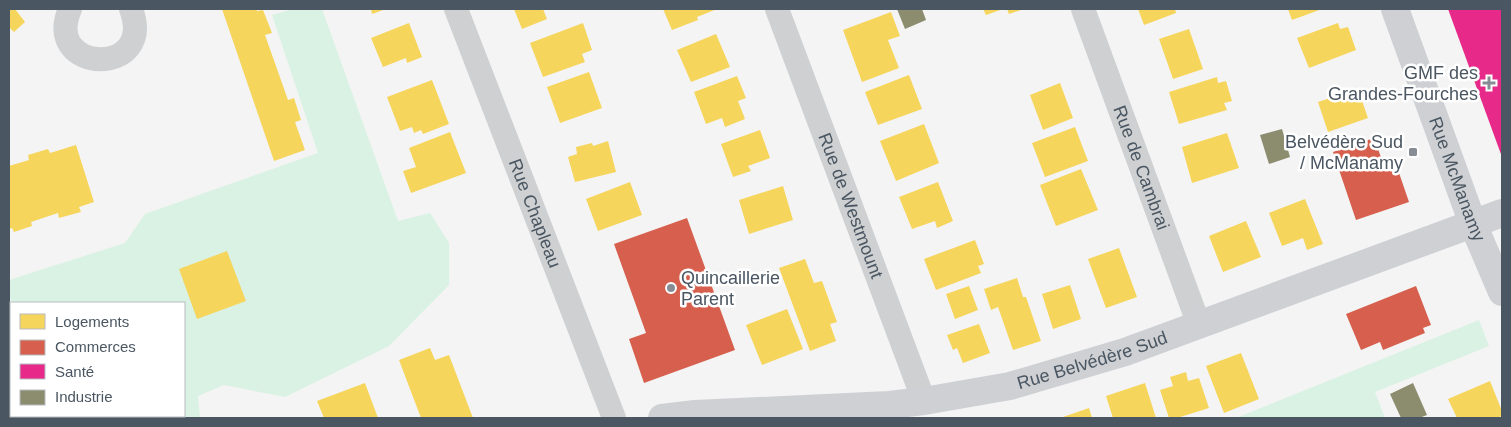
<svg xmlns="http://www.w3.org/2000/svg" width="1511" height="427" viewBox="0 0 1511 427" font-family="Arial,sans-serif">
<rect width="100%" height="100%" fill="#f4f4f4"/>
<path fill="#d9f2e3" d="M293 9H322L398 221 430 213 449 243V285L389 346 285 397 224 385 198 396 200 418H169L168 416H184V303H18L9 300V280L125 243 145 214 318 153 272 15Z
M1479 320 1489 346 1375 392 1385 418H1236Z"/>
<path fill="#f6d55c" d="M9 9H15L25 22 14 32 9 27Z
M222 9H256L257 11 263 10 272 33 265 35 288 100 294 98 301 120 295 122 305 150 274 161Z
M371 9H386L372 14Z
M514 9H543L547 19 522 29Z
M663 9H717L697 17 698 20 672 30Z
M983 9H1003L986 15Z
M1007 9H1024L1009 14Z
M1138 9H1175L1176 13 1144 25Z
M1288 9H1322L1292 20Z
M891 12 900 36 888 40 899 68 862 82 843 30Z
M409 23 422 57 407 63 406 58 383 67 371 38Z
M583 23 592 50 582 54 585 62 543 77 530 43Z
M1338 23 1340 29 1348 27 1356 50 1309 68 1297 38Z
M1189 29 1203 69 1173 79 1159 39Z
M716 34 730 67 691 82 677 50Z
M589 72 602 108 560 123 547 87Z
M909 75 922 109 878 125 865 92Z
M737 76 746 98 738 101 745 119 725 127 722 118 706 124 694 92Z
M1217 77 1218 83 1226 81 1232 101 1224 103 1227 110 1179 124 1169 92Z
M432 80 449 124 423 134 421 130 414 133 412 127 400 131 387 97Z
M1060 83 1073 118 1043 130 1030 95Z
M1358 89 1368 118 1328 132 1318 102Z
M924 124 939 163 896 181 880 141Z
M1075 127 1088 161 1045 177 1032 143Z
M760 130 770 158 748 166 751 171 733 177 721 144Z
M450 132 466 173 411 193 403 171 416 167 409 148Z
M1227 133 1239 168 1192 183 1182 147Z
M608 141 616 172 575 182 568 157 577 154 576 147 592 143 593 146Z
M76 145 94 202 79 207 81 212 59 218 58 213 31 222 32 226 14 232 12 228 9 229V166L29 160 28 155 48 149 50 153Z
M1081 169 1098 210 1056 226 1040 185Z
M630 182 642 215 598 231 586 199Z
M938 182 953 221 937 228 935 221 912 229 899 197Z
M783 186 793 220 749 234 739 200Z
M1305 199 1323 244 1307 250 1303 238 1282 246 1269 213Z
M1246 221 1261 257 1223 272 1209 236Z
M975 240 984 264 978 266 981 273 936 290 924 259Z
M1119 248 1137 297 1106 308 1088 259Z
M227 251 246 301 197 319 179 269Z
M805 259 814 283 822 281 837 322 830 324 836 341 810 351 779 268Z
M1017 278 1023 297H1026L1041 341 1013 350 998 307 991 310 984 289Z
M1070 285 1081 319 1053 329 1042 294Z
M969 286 978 310 955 319 946 294Z
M787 309 803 349 762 365 746 325Z
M979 324 990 353 963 363 957 348 953 350 947 335Z
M430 348 435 360 449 355 473 418H421L399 360Z
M1241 353 1259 399 1224 413 1206 366Z
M1186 372 1188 381 1199 378 1209 408 1177 418H1169L1160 390 1173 386 1170 377Z
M9 374 11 375V415H9Z
M1490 381 1502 411V416L1497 418H1457L1448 399Z
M365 383 378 418H324L317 401Z
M1145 383 1156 418H1113L1106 396Z
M1089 408 1092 418H1060Z
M14 416H28L27 418Z"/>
<path fill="#d6604d" d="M1374 138 1382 160 1388 158 1393 172 1398 170 1409 202 1356 220 1333 152Z
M687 218 735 350 644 383 629 339 646 333 614 244Z
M1416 286 1431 325 1423 328 1425 333 1383 350 1380 342 1361 350 1346 314Z"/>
<path fill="#e7298a" d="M1448 9H1502V157Z"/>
<path fill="#8c8c6e" d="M897 9H922L926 20 905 29Z
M1282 129 1290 157 1269 164 1260 135Z
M1413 383 1427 415 1419 418H1401L1390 394Z
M59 416H87V418H58Z"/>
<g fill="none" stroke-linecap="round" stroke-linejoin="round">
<g stroke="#ced0d2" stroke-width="24">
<path d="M70 9C42 74 157 78 131 9"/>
<path id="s1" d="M456 9 614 418"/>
<path id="s2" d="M777 9 924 401"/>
<path id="s3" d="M1083 9 1199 325"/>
</g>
<g stroke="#ced0d4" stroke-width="28">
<path id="s4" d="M1395 9 1473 224 1502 292"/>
<path id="s5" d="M662 418 695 414 889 405 924 401 1010 386 1125 352 1502 213"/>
</g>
</g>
<g fill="#868d94" stroke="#fff" stroke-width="2">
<path d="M1486.5 75.5h5v5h5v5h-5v5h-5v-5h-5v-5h5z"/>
<rect x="1408" y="147" width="10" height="10" rx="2.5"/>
<circle cx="671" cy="288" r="5"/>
</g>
<g text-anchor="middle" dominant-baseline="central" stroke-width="5" stroke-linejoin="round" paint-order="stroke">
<g font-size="18" fill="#4a5661" stroke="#fff" text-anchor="end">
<text x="1478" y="73">GMF des<tspan x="1478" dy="21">Grandes-Fourches</tspan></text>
<text x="1403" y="142">Belvédère Sud<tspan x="1403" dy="21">/ McManamy</tspan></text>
<text x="681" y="278" text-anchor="start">Quincaillerie<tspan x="681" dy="21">Parent</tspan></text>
</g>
<g font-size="18" fill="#4a5661" stroke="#fff">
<text stroke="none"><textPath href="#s3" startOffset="169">Rue de Cambrai</textPath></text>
<text stroke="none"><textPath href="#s4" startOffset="181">Rue McManamy</textPath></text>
<text stroke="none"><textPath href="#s2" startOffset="210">Rue de Westmount</textPath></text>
<text stroke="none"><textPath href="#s1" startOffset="219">Rue Chapleau</textPath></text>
<text stroke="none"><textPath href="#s5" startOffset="436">Rue Belvédère Sud</textPath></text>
</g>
</g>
<rect width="1511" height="427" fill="none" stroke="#4a5661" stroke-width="20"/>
<rect x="10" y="302" width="175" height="115" fill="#ffffff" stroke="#b7bbc0"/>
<rect x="20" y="314" width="25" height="15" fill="#f6d55c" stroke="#b7bbc0"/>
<text x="55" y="327" font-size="15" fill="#4a5661">Logements</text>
<rect x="20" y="340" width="25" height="15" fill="#d6604d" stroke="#b7bbc0"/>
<text x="55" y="352" font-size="15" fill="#4a5661">Commerces</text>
<rect x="20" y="364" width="25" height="15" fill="#e7298a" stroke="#b7bbc0"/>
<text x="55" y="377" font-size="15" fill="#4a5661">Santé</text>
<rect x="20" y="390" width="25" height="15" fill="#8c8c6e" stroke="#b7bbc0"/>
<text x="55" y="402" font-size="15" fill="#4a5661">Industrie</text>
</svg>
